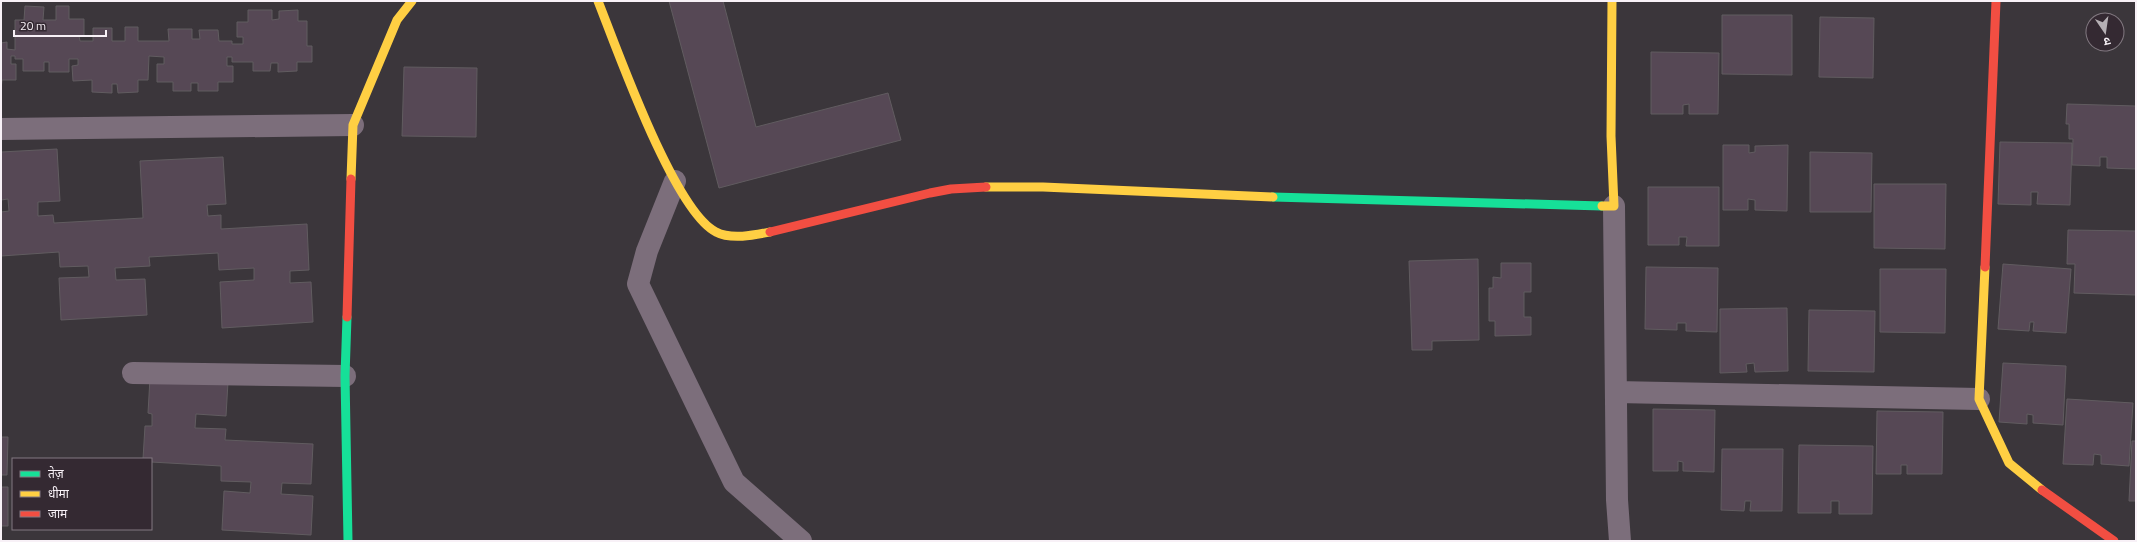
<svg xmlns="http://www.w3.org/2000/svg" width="2137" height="542" viewBox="0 0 2137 542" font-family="'Titillium Web','Noto Sans Devanagari',sans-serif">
<rect width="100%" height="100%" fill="#3b363b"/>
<path fill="#564855" stroke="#615c60" d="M669 1H723L756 127 888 93 901 140 719 188Z
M25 6 44 7 43 20H56V6H69V19H84V36H79L80 41H93V28H112V41H125V27H138V41H169L168 29H192V39H200L199 30H218L219 41H232V44H243V37H237V22H248V10H272V20L279 19V11L298 10V21H307V46H312V62H297V71L278 72V63H271L270 71H253V62H232V57H227V66H233V82H218V91H198V83H191V91H173V82H157V64H164V57L149 56 148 80H138V92L118 93 117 84H112V93L92 92V80L73 81 72 66 78 65V59H69V72H49V62H44V71H23V59H15V56H11V64H16V80H2L1 90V43L7 42V49L15 50V20H24Z
M1722 15H1792V75L1722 74Z
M1820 17 1874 18 1873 78 1819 77Z
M1651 52 1719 53 1718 114H1689V104L1683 105V114H1651Z
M404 67 477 68 476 137 402 136Z
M2067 104 2136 106V169L2107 168V157H2100V166L2072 165 2073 139H2069V124H2066Z
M2000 142 2072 143 2070 205 2037 204 2038 192H2031V205L1998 204Z
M1723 145H1749V153L1755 152V146L1788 145 1787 211 1755 210V200L1748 199V210H1723Z
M57 149 60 201 38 202V216L53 215 54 223 143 218 140 161 223 157 226 204 207 205 208 216 221 215V229L307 224 309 270 290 271V283L311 282 313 322 222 328 220 282 254 280V268L219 270 218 253 149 257 150 266 115 268 116 280 145 279 147 315 61 320 59 278 89 277 88 266 60 267 59 252 1 256V212L9 211 8 199 1 200V152Z
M1810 152 1872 153 1871 212H1810Z
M1874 184H1946L1945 249 1874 248Z
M1648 187H1719V246H1686L1687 237H1679V245H1648Z
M2068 230 2136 231V295L2074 293 2075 264H2067Z
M1478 259 1479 340 1432 341V350H1412L1409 261Z
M1501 263H1531V292H1524V317H1531V335L1495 336V321H1489V288H1493V277L1501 278Z
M2003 264 2071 269 2066 333 2033 331 2034 322H2030L2029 331 1998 329Z
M1646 267 1718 268 1717 332 1686 331V323H1677V330L1645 329Z
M1880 269H1946L1945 333 1880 332Z
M1787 308 1788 371 1755 372 1754 363 1746 364 1747 372 1720 373V309Z
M1809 310 1875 311 1874 372 1808 371Z
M2003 363 2066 366 2063 425 2033 423V415L2027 414V424L1999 422Z
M150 378 228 382 226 416 196 414 195 428 226 429 225 440 313 444 311 484 282 483 281 494 313 496 311 535 222 530 224 491 250 493 251 482 221 481V466L151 462V459H143L145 426H152V414L148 413Z
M2067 399 2133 403 2129 466 2101 464V455L2094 454 2093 465 2063 464Z
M1653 409 1715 410 1714 472 1683 471V462L1678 461V471H1653Z
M1877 411 1943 412 1942 474H1907V465H1901V474H1876Z
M1 437H8L7 475H1Z
M2132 441H2136V501H2129Z
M1799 445 1873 446 1872 514H1839V501H1831V513H1798Z
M1722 449H1783L1782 511H1750L1751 501H1745L1744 511 1721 510Z
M1 487H8V526H1Z"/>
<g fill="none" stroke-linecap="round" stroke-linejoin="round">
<path stroke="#7c6e7b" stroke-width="22" d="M1 129 353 125
M675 181 647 251 638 284 734 482 801 541
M1614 206 1617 500 1620 541
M133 373 345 376
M1616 392 1979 399"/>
<path stroke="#16e098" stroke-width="9" d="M1273 197 1602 206
M347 317 345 376 348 541"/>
<path stroke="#ffcf43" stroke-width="9" d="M598 1C617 49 674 211 716 232 731 240 755 235 770 232
M351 179 353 125 397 20 412 1
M986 187H1043L1273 197
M1602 206H1614L1611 136 1612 1
M1985 267 1979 399 2009 463 2042 490"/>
<path stroke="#f24e42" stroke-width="9" d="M770 232 930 193 951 189 986 187
M1985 267 1996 1
M347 317 351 179
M2042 490 2114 541"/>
</g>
<rect width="2137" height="542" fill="none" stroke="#f8f1f7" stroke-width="4"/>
<rect x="12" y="458" width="140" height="72" fill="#342932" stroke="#827981"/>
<rect x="20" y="471" width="20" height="6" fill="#16e098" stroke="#827981"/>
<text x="48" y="478" font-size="12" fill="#f8f1f7">तेज़</text>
<rect x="20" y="491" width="20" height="6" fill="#ffcf43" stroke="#827981"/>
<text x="48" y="498" font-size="12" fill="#f8f1f7">धीमा</text>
<rect x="20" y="511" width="20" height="6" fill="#f24e42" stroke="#827981"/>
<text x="48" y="518" font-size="12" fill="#f8f1f7">जाम</text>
<g transform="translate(2105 32) rotate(167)"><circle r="19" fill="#342932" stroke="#827981"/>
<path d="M0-3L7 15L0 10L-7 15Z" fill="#b6b0b5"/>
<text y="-6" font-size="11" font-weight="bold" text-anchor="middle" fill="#f8f1f7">उ</text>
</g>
<path d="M14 30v6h92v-6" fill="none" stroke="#f8f1f7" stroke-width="2"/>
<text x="20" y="30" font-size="12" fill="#f8f1f7" stroke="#342932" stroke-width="3" paint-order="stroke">20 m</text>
</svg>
